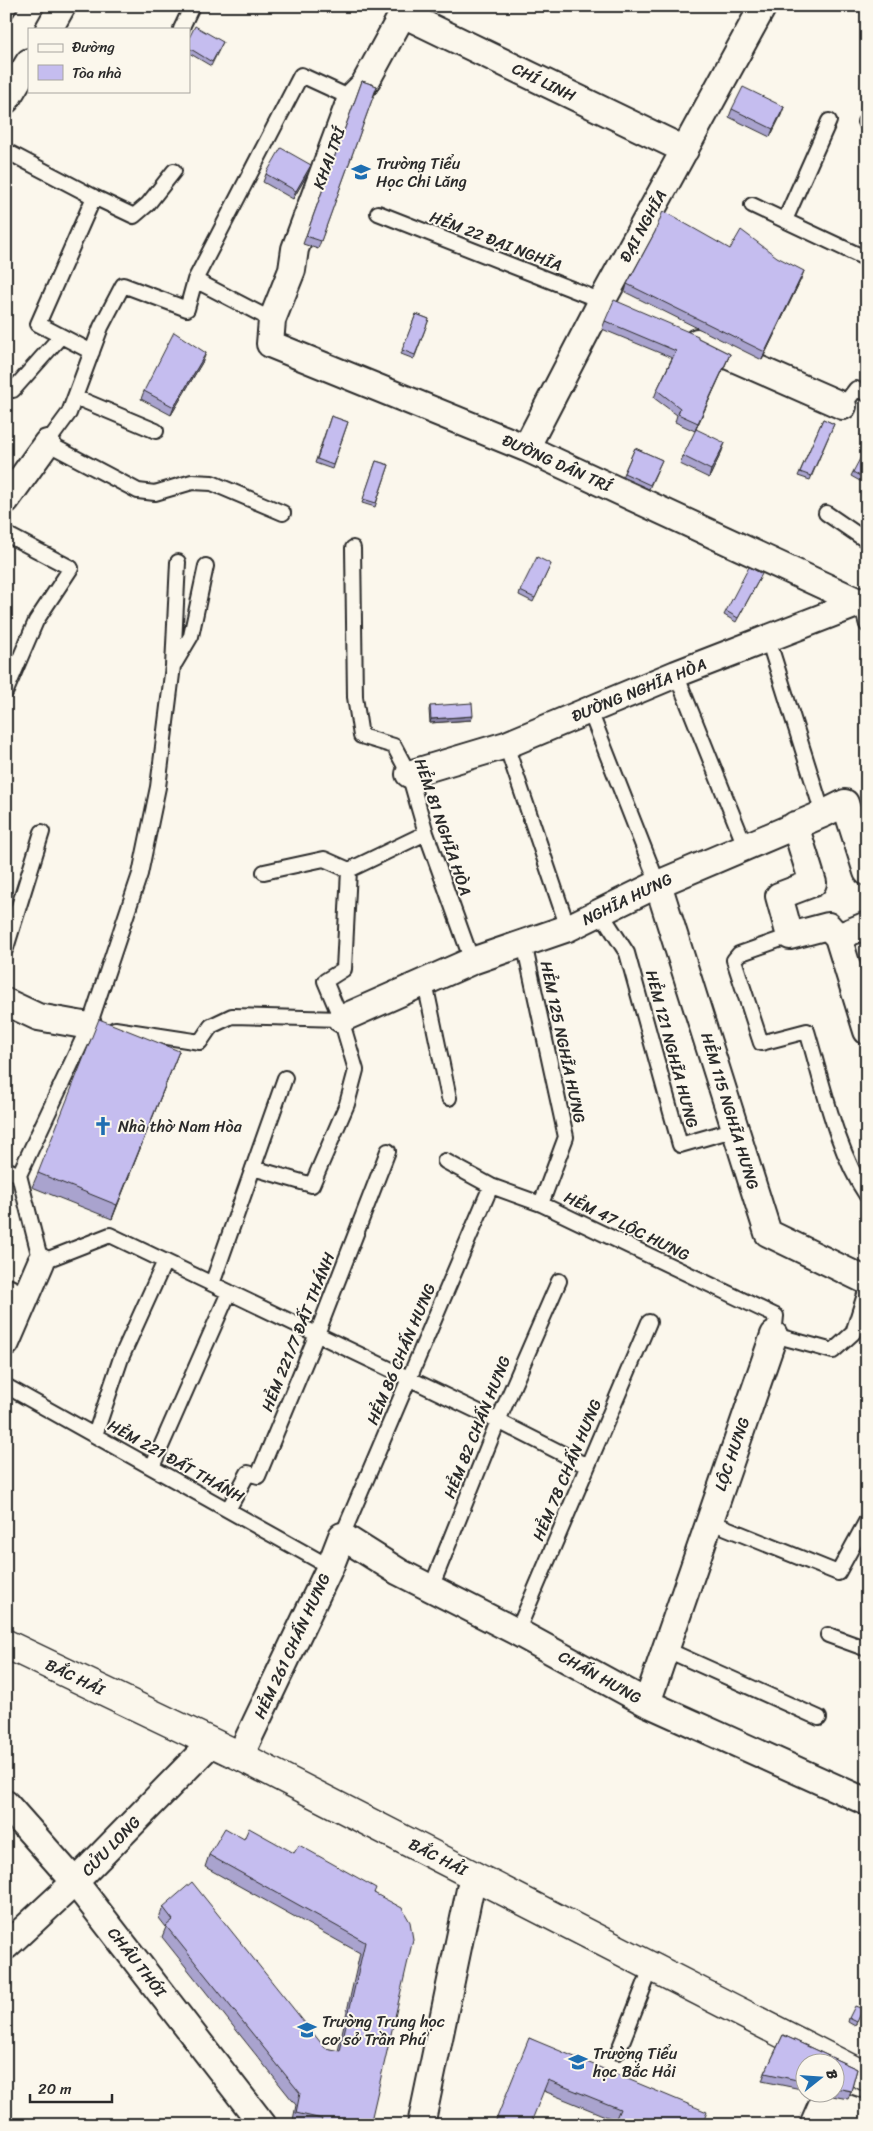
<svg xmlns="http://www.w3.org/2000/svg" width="873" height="2131" viewBox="0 0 873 2131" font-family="Sriracha,sans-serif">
<rect width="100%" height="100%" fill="#fbf7ec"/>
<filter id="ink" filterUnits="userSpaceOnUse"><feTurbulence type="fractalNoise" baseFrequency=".02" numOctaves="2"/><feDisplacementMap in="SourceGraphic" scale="10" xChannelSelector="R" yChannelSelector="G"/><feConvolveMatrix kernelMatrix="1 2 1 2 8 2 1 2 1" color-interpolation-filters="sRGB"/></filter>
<g filter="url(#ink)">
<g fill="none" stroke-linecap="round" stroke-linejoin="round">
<g stroke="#2b2b2b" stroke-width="18">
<path id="service" d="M6 12 10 6
M181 29 192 6
M865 122 867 119
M6 151 94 197
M752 205 867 259
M378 213 602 301
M785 220 829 121
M195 280 272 320
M92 352 38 324 94 197 134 216 148 204 174 171
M13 390 61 336
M75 397 156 431
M843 406 856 389 867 394
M283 513 212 483 192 482 155 493 138 491 47 443 69 413 101 327 123 285 187 309 195 280 301 75 351 98
M826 513 867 541
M6 534 71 568 36 621 6 691
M353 548 355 697 361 736 394 746 409 774 426 833 472 961
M178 562 173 666 158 787 140 874 89 1026 19 1175 41 1262 110 1235 498 1421 587 1466
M861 603 867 625
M768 639 823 814
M175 663 191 636 206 566
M676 674 745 846
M590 711 658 884
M506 745 568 928
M264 872 324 859 349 870
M601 913 627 953 680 1145 736 1129
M790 936 739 954 734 960 761 1043 807 1031C823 1084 836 1150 867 1196
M524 943 566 1137 541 1204
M6 948 42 832
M425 983 449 1098
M115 1029 200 1042 211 1026 232 1016 341 1019
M445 1161 491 1186 541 1204 776 1316 774 1335 833 1351 853 1333 867 1288
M253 1168 312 1185 347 1104 356 1070 341 1019 325 981 344 969 349 870 426 833
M6 1169 19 1175
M212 1284 285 1078
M6 1285 27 1295
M6 1386 330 1567
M95 1435 121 1358 165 1261
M152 1467 229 1292
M228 1510 248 1473 258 1476 317 1334 388 1151
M709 1521 838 1573 867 1520
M342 1536 491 1186
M431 1588 498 1421 559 1281
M517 1632 649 1322
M828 1635 867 1649
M665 1649 819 1718
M618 2052 652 1966"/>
</g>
<g stroke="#2b2b2b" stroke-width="30">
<path id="minor" d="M407 6 364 85 351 98 295 249 292 270 272 320 270 344 526 448 861 603
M403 14 685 150
M49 29 62 6
M6 100 29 62
M697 342 843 406
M526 448 602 301 763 6
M6 500 47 443
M409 774 506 745 676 674 867 600
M795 825 813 883 779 896 790 936 828 926 838 937
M658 884 768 1233 867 1281
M867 925 838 937 867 1031
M6 1002 38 1017 89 1026
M341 1019 472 961 568 928 658 884 823 814 845 803 867 872
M6 1343 41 1262
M647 1703 774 1335
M240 1756 330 1567 342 1536 399 1572 517 1632 647 1703 867 1802
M6 1804 75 1882 263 2125
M6 1946 75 1882 211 1743
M421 2125 473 1875
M813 2125 824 2100 867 2115"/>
</g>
<g stroke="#2b2b2b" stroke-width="31">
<path id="tertiary" d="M6 1644 240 1756 867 2077"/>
</g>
<use href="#service" stroke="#fbf7ec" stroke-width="14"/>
<use href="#minor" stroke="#fbf7ec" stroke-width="26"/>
<use href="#tertiary" stroke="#fbf7ec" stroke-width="28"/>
</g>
<path fill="#a9a3ce" stroke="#2b2b2b" d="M189 38 223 42 211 66 189 53Z
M362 81 377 86 318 249 303 244Z
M784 107 781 115 770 137 729 117 732 109Z
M311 165 308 173 293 199 263 182 266 174Z
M730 249 801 279 762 360 625 292 627 284Z
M416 314 429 319 414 359 401 354Z
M605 321 698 338 730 354 695 431 675 422 677 415 654 398 657 390 672 358 602 329Z
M203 361 171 415 141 399 144 391Z
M331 416 348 422 332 469 315 463Z
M823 419 834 424 810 480 798 476Z
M635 448 662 460 649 489 622 477Z
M722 451 709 478 680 464 683 456Z
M867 458V485L851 476 853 472Z
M376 461 389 465 375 507 362 503Z
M551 564 533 602 519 595 520 591Z
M760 578 736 622 724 615 726 611Z
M430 706 471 720 430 723 429 710Z
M179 1051 112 1219 32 1187 38 1173Z
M244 1839 294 1853 375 1893 370 2125H292L296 2105 162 1937 166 1927 159 1918 163 1907 325 2048 338 2051 360 1953 205 1867 209 1855Z
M861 2013 855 2026 848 2022 849 2018Z
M783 2035 857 2069 851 2091 848 2099 822 2094H836V2064H806V2090L762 2081 765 2073Z
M529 2038 702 2125 615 2120 544 2091Z"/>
<path fill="#8a84a7" stroke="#2b2b2b" d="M784 107 781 115 770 137 773 129Z
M311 165 308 173 293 199 296 191Z
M804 271 801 279 762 360 765 352Z
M206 353 203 361 171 415 174 407Z
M730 354 727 361 695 431 698 423Z
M725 443 722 451 709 478 711 470Z
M473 716 471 720 430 723 431 719Z
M179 1051 173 1066 112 1219 117 1205Z"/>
<path fill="#c5bdef" stroke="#2b2b2b" d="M195 26 223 42 212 62 189 48V38Z
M362 81 377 86 321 241 306 236Z
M743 87 784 107 773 129 732 109Z
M281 148 311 165 296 191 266 174Z
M663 211 730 249 741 230 777 257 804 271 765 352 627 284 655 232Z
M614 300 698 336V338L730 354 698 423 678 414 680 408 657 390 676 351 605 321Z
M416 314 429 319 415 355 402 350Z
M174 332 206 353 174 407 144 391Z
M331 416 348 422 333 465 317 459Z
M823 419 834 424 811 476 800 472Z
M696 429 725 443 711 470 683 456Z
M635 448 662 460 650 485 624 473Z
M862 455 867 458V480L853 472Z
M376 461 389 465 376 503 363 499Z
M537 557 551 564 535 598 520 591Z
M749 567 762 574 738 618 726 611Z
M472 703 473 716 431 719 430 706Z
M99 1019 179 1051 117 1205 38 1173Z
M225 1828 244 1839 249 1828 294 1853 299 1845 376 1888 374 1893 402 1908 410 1922 413 1939 370 2125H320L322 2119 296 2113 300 2093 166 1926 173 1920 163 1907 192 1882 325 2048 340 2051 365 1942 209 1855Z
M855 2006 863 2009 857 2022 849 2018Z
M783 2035 857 2069 851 2091 836 2088V2064H806V2082L765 2073Z
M529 2038 707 2112 702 2125H613L620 2109 548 2080 530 2125H494Z"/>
</g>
<defs>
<g id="school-bare" transform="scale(1.5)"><path d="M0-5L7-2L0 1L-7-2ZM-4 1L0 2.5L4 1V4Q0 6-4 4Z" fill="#1f6fb2" stroke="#fbf7ec" stroke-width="2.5" paint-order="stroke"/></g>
<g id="church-bare" transform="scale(1.5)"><path d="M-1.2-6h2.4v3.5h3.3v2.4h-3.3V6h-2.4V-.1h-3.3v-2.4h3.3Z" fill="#1f6fb2" stroke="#fbf7ec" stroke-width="2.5" paint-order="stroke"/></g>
</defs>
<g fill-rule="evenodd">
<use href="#school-bare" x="361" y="172"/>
<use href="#church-bare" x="103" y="1126"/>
<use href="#school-bare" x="307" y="2030"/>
<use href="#school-bare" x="578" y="2062"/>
</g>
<g text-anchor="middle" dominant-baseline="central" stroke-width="4" stroke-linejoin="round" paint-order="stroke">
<g font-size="16" fill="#2b2b2b" stroke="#fbf7ec">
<text transform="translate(544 82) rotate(26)">CHÍ LINH</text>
<text transform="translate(329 158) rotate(-70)">KHAI TRÍ</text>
<text transform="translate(643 226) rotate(-61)">ĐẠI NGHĨA</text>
<text transform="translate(496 241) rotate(21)">HẺM 22 ĐẠI NGHĨA</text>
<text transform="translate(557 463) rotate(24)">ĐƯỜNG DÂN TRÍ</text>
<text transform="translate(639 690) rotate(-22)">ĐƯỜNG NGHĨA HÒA</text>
<text transform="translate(443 827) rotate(71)">HẺM 81 NGHĨA HÒA</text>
<text transform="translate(627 899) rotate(-26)">NGHĨA HƯNG</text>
<text transform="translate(563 1042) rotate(78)">HẺM 125 NGHĨA HƯNG</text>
<text transform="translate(672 1049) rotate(75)">HẺM 121 NGHĨA HƯNG</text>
<text transform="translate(730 1111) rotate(73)">HẺM 115 NGHĨA HƯNG</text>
<text transform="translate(627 1226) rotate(26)">HẺM 47 LỘC HƯNG</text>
<text transform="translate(298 1332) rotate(-68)">HẺM 221/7 ĐẤT THÁNH</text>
<text transform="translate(401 1354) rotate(-67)">HẺM 86 CHẤN HƯNG</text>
<text transform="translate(477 1427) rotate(-68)">HẺM 82 CHẤN HƯNG</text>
<text transform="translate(732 1454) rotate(-71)">LỘC HƯNG</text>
<text transform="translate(176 1461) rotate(29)">HẺM 221 ĐẤT THÁNH</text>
<text transform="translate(567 1470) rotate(-67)">HẺM 78 CHẤN HƯNG</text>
<text transform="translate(292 1646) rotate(-65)">HẺM 261 CHẤN HƯNG</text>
<text transform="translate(75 1677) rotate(26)">BẮC HẢI</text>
<text transform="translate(600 1677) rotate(29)">CHẤN HƯNG</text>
<text transform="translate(111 1846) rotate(-46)">CỬU LONG</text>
<text transform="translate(438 1857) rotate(27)">BẮC HẢI</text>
<text transform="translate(137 1962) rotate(52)">CHÂU THỚI</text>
</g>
<g font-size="16" fill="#2b2b2b" stroke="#fbf7ec" text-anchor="start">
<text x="376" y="163">Trường Tiểu<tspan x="376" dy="18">Học Chi Lăng</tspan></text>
<text x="118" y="1126">Nhà thờ Nam Hòa</text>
<text x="322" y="2021">Trường Trung học<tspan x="322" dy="18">cơ sở Trần Phú</tspan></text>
<text x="593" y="2053">Trường Tiểu<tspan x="593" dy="18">học Bắc Hải</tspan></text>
</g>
</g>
<rect width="873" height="2131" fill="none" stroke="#fbf7ec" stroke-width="25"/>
<rect x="12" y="12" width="848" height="2106" fill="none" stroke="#2b2b2b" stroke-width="2" filter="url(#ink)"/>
<rect x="28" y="28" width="162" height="65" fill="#fbf7ec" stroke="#a8a59f"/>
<rect x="38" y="44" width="25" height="8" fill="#fbf7ec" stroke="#a8a59f"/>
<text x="72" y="52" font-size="15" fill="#2b2b2b">Đường</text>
<rect x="38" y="65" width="25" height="15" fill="#c5bdef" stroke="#a8a59f"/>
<text x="72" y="78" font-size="15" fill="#2b2b2b">Tòa nhà</text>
<g transform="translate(820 2078) rotate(73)"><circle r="24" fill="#fbf7ec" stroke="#a8a59f"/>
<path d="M0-4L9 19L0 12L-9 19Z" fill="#1f6fb2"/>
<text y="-8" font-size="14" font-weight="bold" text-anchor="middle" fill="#2b2b2b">B</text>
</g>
<path d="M30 2094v8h82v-8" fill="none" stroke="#2b2b2b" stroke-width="2.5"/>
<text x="38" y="2094" font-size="15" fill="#2b2b2b" stroke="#fbf7ec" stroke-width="4" paint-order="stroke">20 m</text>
</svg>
